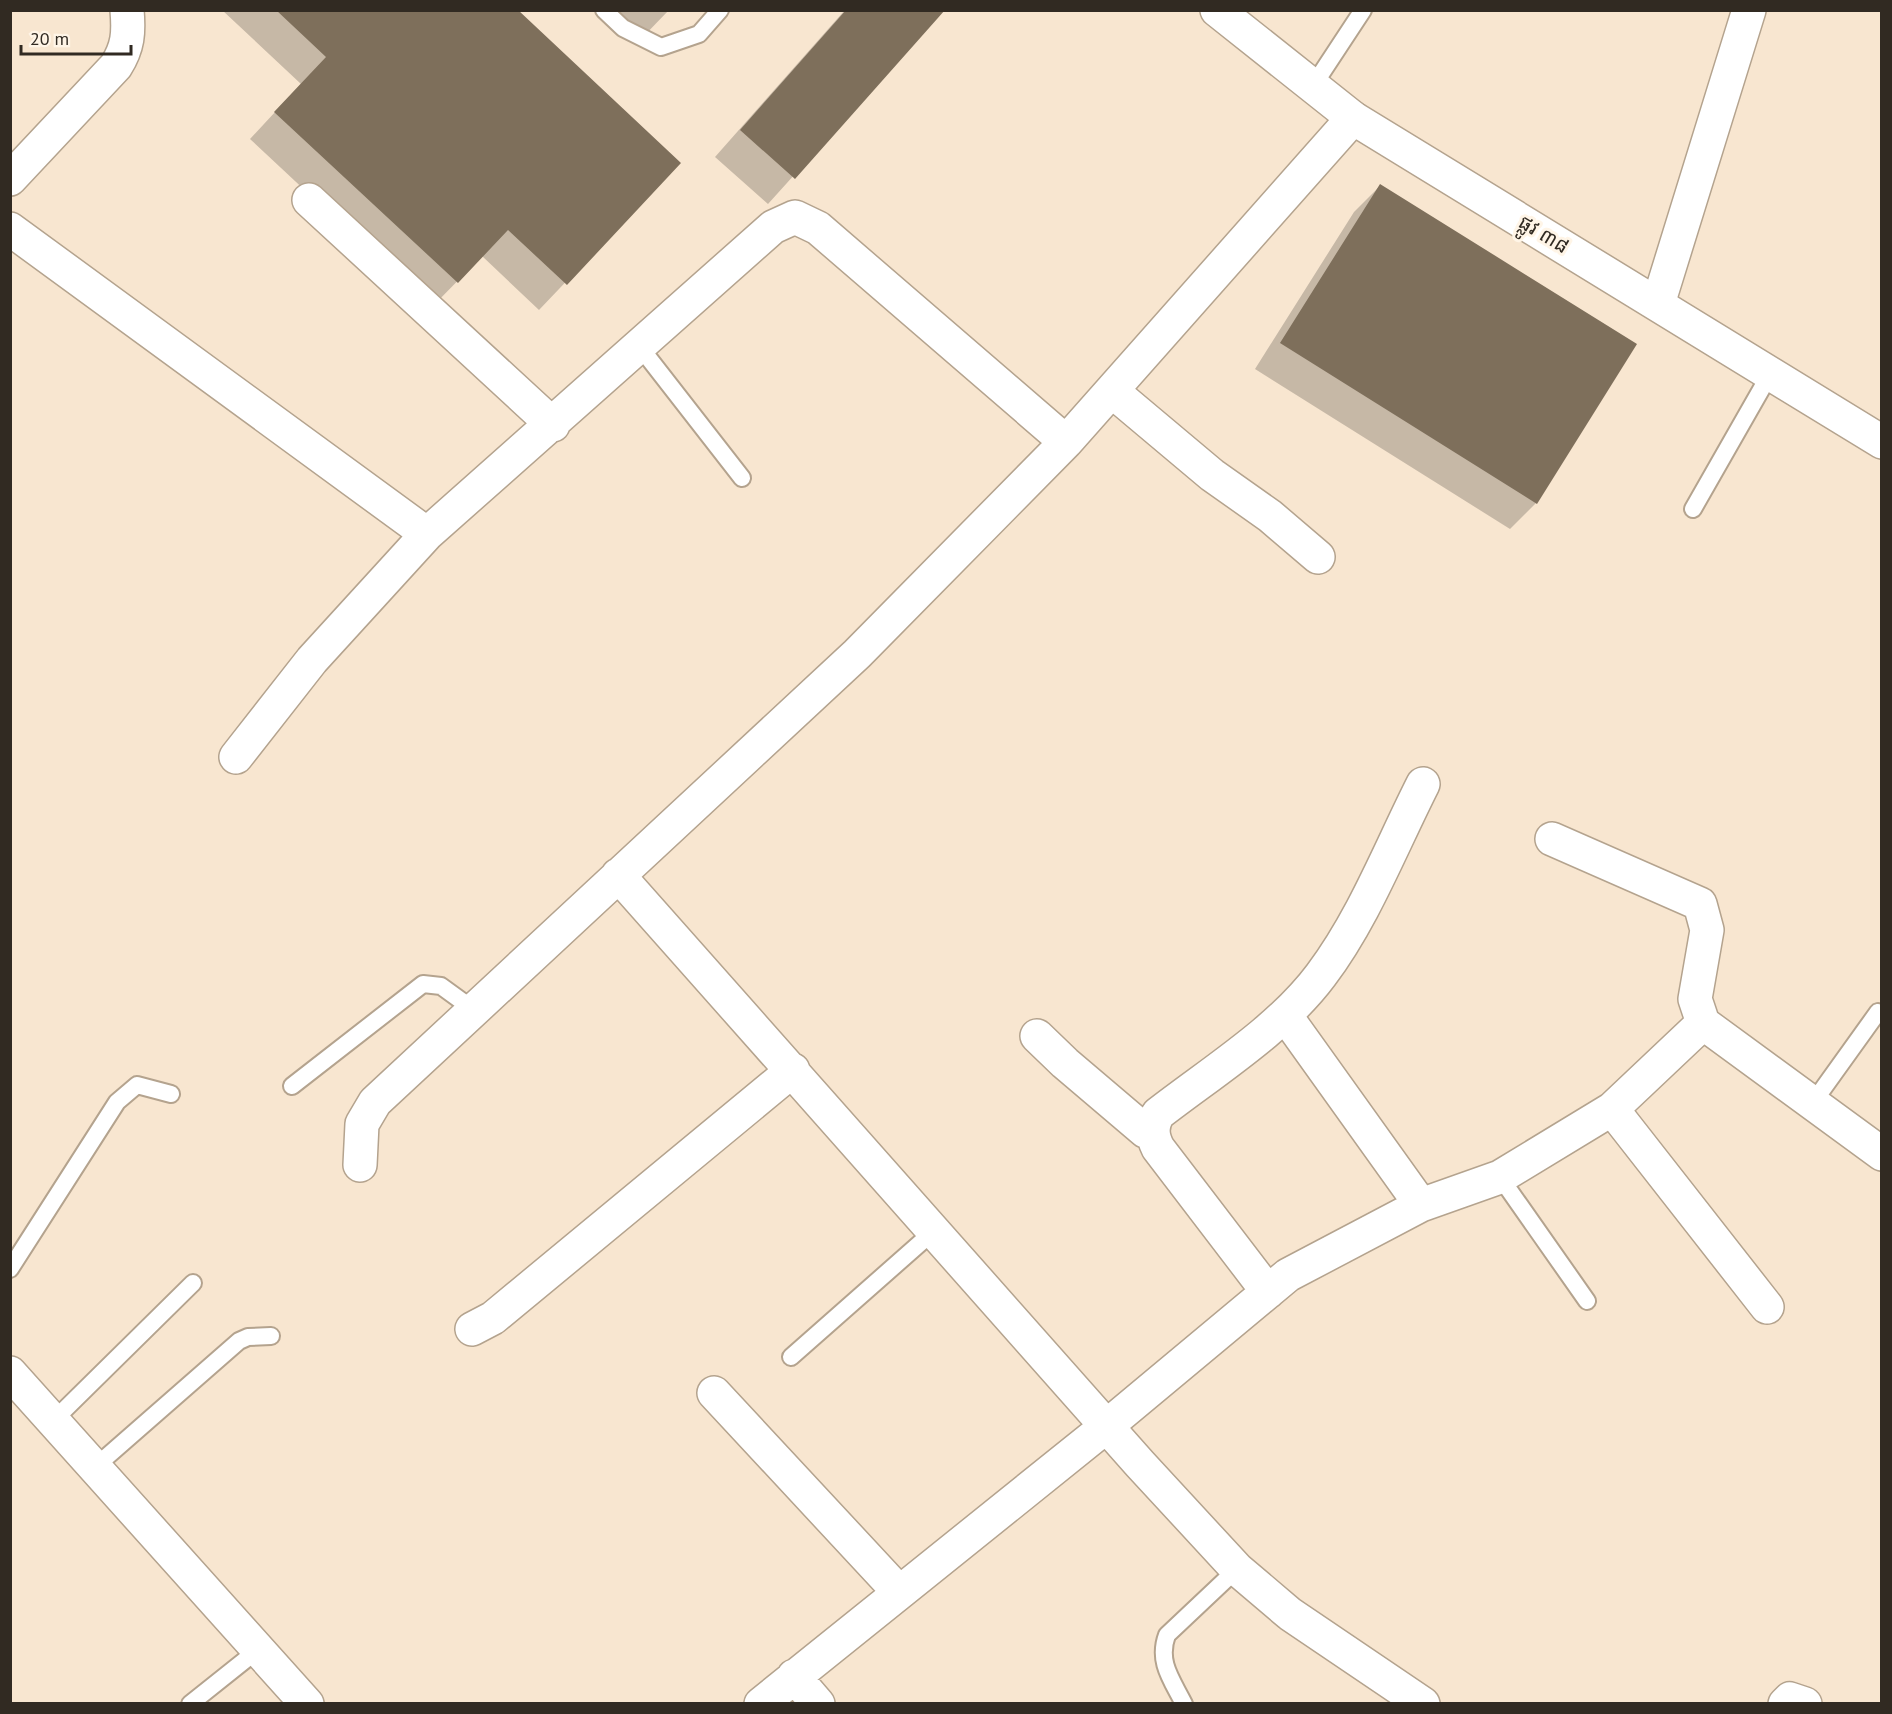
<svg xmlns="http://www.w3.org/2000/svg" width="1892" height="1714" viewBox="0 0 1892 1714" font-family="'PT Sans','Noto Sans Khmer',sans-serif">
<rect width="100%" height="100%" fill="#f8e6d0"/>
<path fill="#0003" d="M222 10H515L679 163 539 310 482 256 431 308 250 139 301 84Z
M608 10H669L640 40Z
M845 10H943L768 204 715 157Z
M1380 186 1536 503 1510 529 1255 369 1354 212Z"/>
<path fill="#7e6f5b" d="M276 10H518L681 163 567 285 508 230 458 283 274 112 326 57Z
M846 10H945L795 179 740 130Z
M1380 184 1637 344 1537 504 1280 343Z"/>
<g fill="none" stroke-linecap="round" stroke-linejoin="round">
<g stroke="#b4a38e" stroke-width="20">
<path id="service" d="M604 10 623 28 661 47 699 34 720 10
M1313 86 1363 10
M640 347 742 478
M1693 509 1770 374
M292 1086 423 984 441 986 474 1010
M1812 1104 1878 1012
M1500 1177 1587 1301
M10 1269 117 1102 137 1085 171 1094
M791 1357 935 1230
M54 1420 193 1283
M95 1467 239 1341 248 1337 271 1336
M190 1704 259 1649
M1184 1704C1172 1680 1157 1662 1167 1635L1237 1569"/>
</g>
<g stroke="#b4a38e" stroke-width="36">
<path id="minor" d="M10 179 116 66C128 47 129 33 127 10
M309 200 553 425
M10 229 427 534
M1658 304 1749 10
M1112 391 1212 475 1270 516 1318 557
M236 757 312 660 427 534 773 227 795 217 818 228 1066 442
M1552 839 1700 904 1707 930 1695 999 1703 1023 1882 1154
M618 875 1140 1464 1237 1569 1290 1614 1423 1704
M1285 1015 1421 1205
M1037 1036 1065 1063 1145 1131 1152 1129
M1612 1109 1767 1307
M360 1165 362 1124 375 1102 857 654 1066 442 1353 118
M1268 1292 1158 1148C1152 1136 1151 1127 1158 1114 1212 1072 1280 1030 1321 975 1364 918 1391 847 1423 784
M472 1329 493 1318 793 1070
M10 1373 307 1704
M714 1393 899 1592
M794 1676 818 1704
M761 1704 1108 1425 1288 1275 1421 1205 1500 1177 1612 1109 1703 1023
M1785 1704 1790 1699 1805 1704"/>
</g>
<g stroke="#b4a38e" stroke-width="36">
<path id="tertiary" d="M1217 10 1353 118 1882 442"/>
</g>
<use href="#service" stroke="#fff" stroke-width="16"/>
<use href="#minor" stroke="#fff" stroke-width="33"/>
<use href="#tertiary" stroke="#fff" stroke-width="33"/>
</g>
<g text-anchor="middle" dominant-baseline="central" stroke-width="6" stroke-linejoin="round" paint-order="stroke">
<g font-size="20" fill="#312a22" stroke="#fff5e7">
<text transform="translate(1544 234) rotate(31)">ផ្លូវ ៣៨</text>
</g>
</g>
<rect width="1892" height="1714" fill="none" stroke="#312a22" stroke-width="24"/>
<path d="M21 45v9h110v-9" fill="none" stroke="#312a22" stroke-width="3"/>
<text x="30" y="45" font-size="18" fill="#312a22" stroke="#fff5e7" stroke-width="4.5" paint-order="stroke">20 m</text>
</svg>
